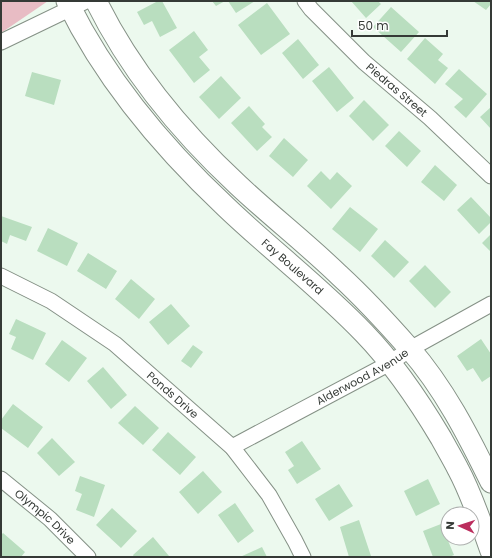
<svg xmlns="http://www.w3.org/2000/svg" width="492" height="558" viewBox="0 0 492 558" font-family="Poppins,sans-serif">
<rect width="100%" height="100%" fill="#ecf9ee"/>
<path fill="#e8bcc4" d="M1 1H48L1 33Z"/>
<path fill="#b9debf" d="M158 1H162L177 28 160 37 152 21 144 25 137 12Z
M212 1H225L216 6Z
M228 1H255L236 13Z
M351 1H378L381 4 366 18Z
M473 1H491V4L486 10Z
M267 3 290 34 261 55 238 25Z
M391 7 419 32 401 52 373 27Z
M194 31 208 50 199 57 210 70 194 83 169 50Z
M425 38 443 54 438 60 448 68 435 84 407 59Z
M298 39 319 65 303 79 282 53Z
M329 67 354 98 337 112 312 81Z
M459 69 487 94 466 118 454 107 463 99 445 84Z
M32 72 61 80 54 105 25 96Z
M221 76 241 98 219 119 199 97Z
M364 100 389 125 373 141 349 116Z
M249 106 265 124 262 127 272 137 257 151 231 123Z
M491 107V129L480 117Z
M399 131 421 151 407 167 385 146Z
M284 138 308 160 293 177 269 156Z
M435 165 457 185 444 201 421 182Z
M321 171 330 180 337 172 352 186 331 209 307 186Z
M471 197 491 218V222L479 234 457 210Z
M350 207 378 229 360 252 332 229Z
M1 216 32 227 26 241 10 235 7 244 1 241Z
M48 228 78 243 67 266 37 251Z
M491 234V252L482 243Z
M385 240 409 262 394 278 371 256Z
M88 253 117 271 106 289 77 271Z
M425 265 451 292 435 308 409 281Z
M131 279 155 299 139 319 115 299Z
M171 304 190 326 168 345 149 322Z
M16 319 46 333 33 360 11 349 16 337 9 334Z
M481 339 491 354V376L482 382 473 368 467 371 457 356Z
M62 340 87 358 69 382 45 364Z
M193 345 203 352 191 368 181 361Z
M103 367 127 395 111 409 87 381Z
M13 404 43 427 28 448 1 428V420Z
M135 406 159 428 143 445 118 423Z
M168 432 196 457 180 475 152 450Z
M52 438 75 462 59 476 37 453Z
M302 441 321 469 297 484 288 470 294 466 285 452Z
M203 471 222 492 198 514 179 492Z
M80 476 105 485 94 517 76 510 82 494 75 491Z
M428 479 440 504 416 516 404 491Z
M339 484 353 506 329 521 315 499Z
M235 503 254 531 238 543 218 515Z
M112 508 137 531 121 548 96 525Z
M359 520 371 556 349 557 340 527Z
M441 524 454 555 449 557H433L423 531Z
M3 533 25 552 21 557H1V535Z
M153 537 169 556 134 557 133 555Z
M262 547 267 557H240Z"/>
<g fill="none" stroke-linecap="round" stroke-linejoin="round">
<g stroke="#859186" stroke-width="17">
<g id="street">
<path id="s1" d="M305 1 311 9 364 62 430 118 491 176"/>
<path d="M1 42 86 1"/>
<path id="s2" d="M1 276 51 301 115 344 232 447 269 495 295 541 303 557"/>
<path id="s3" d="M232 447 390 363 410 349 491 304"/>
<path id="s4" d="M1 479 50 519 88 557"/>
</g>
</g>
<g stroke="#859186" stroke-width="23">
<g id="secondary">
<path id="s5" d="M67 1C105 79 163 148 226 207 271 250 321 288 364 333 394 364 419 401 441 438 447 449 453 459 458 469 472 495 481 523 491 551"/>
<path d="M96 1C130 70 181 132 238 185 271 216 307 244 339 275 364 298 387 323 409 348 444 388 468 435 491 482"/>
</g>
</g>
<use href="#street" stroke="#fff" stroke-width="15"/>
<use href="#secondary" stroke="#fff" stroke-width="21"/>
</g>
<g text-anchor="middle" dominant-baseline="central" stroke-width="4" stroke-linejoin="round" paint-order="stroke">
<g font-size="11" fill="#353a36" stroke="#fff">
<text stroke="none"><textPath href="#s1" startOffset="128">Piedras Street</textPath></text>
<text stroke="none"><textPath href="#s5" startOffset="351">Fay Boulevard</textPath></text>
<text stroke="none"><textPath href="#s3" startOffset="148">Alderwood Avenue</textPath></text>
<text stroke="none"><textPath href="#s2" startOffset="210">Ponds Drive</textPath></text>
<text stroke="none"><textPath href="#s4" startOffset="58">Olympic Drive</textPath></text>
</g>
</g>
<rect width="492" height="558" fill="none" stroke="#353a36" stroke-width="4"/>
<g transform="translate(460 526) rotate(273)"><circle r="19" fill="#ffffff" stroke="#aeb0af"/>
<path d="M0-3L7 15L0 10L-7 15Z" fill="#bb2d5d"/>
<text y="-6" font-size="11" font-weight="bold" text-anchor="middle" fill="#353a36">N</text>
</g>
<path d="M352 30v6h95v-6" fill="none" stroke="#353a36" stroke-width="2"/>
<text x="358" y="30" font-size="12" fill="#353a36" stroke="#ffffff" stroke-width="3" paint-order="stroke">50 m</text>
</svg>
